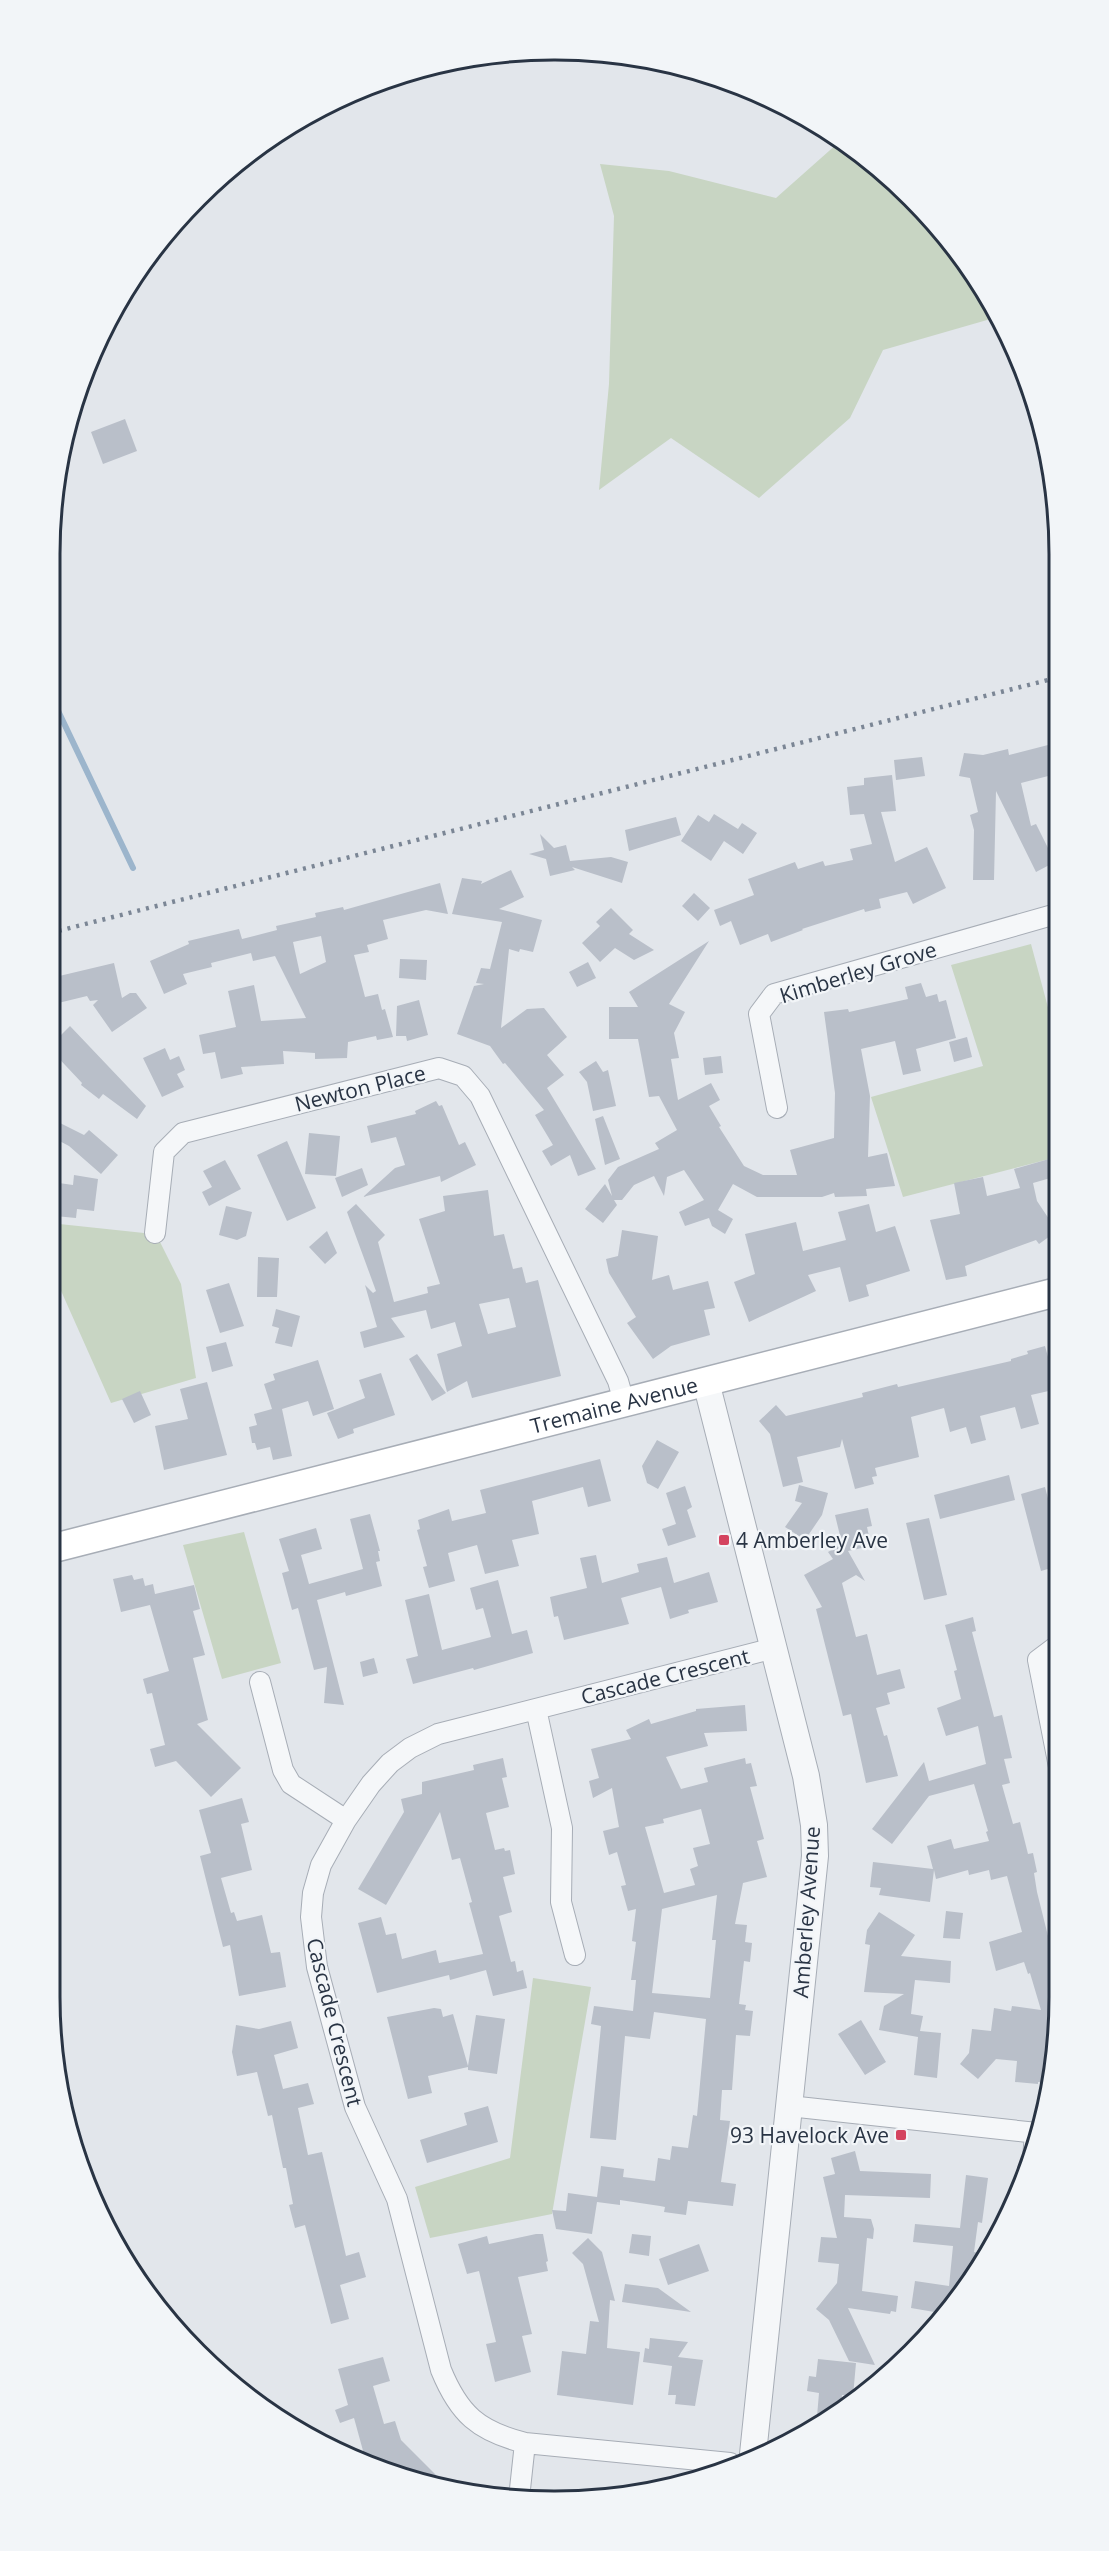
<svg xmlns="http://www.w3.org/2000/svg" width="1109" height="2551" viewBox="0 0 1109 2551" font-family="'Open Sans',sans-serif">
<rect width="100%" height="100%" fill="#e2e6eb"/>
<path fill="#c8d5c3" d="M786 110 835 135 934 222 994 318 883 350 850 418 759 498 671 438 599 490 609 384 614 216 600 164 669 171 776 198 838 143Z
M1031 944 1057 1041V1157L903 1197 871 1097 983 1066 951 965Z
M50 1223 144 1233 158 1238 181 1284 196 1378 111 1403 50 1266Z
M244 1532 281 1663 222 1679 183 1545Z
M533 1978 591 1987 552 2214 430 2238 415 2187 510 2158Z"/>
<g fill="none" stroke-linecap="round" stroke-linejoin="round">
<path stroke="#9cb5cc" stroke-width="6" d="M50 694 133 868"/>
</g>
<path fill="#b9bfc9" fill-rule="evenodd" d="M125 419 137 451 103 464 91 432Z
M1048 745 1056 774 1021 783 1031 826 1036 824 1055 862 1036 872 996 791 994 880H973L974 830 970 815 978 812 970 778 959 776 964 753 983 755 1008 749 1009 755Z
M922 757 925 776 896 780 894 760Z
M892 775 896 811 881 812 895 862 927 847 946 888 913 904 907 892 879 899 881 908 865 912 864 909 802 929 803 930 771 942 768 934 740 945 731 921 720 926 714 910 754 895 748 879 795 862 798 869 823 861 825 866 853 860 850 849 872 844 864 814 850 815 847 787 864 785V778Z
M714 814 738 829 742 823 757 833 743 854 724 841 711 861 681 841 698 815 709 822Z
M676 817 681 835 629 851 625 830Z
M540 834 554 848 566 845 570 861 611 857 628 862 622 883 572 867 575 870 550 876 546 859 529 854 544 850Z
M511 870 524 897 499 909 542 920 533 952 520 949 519 952 509 949 501 1028 527 1009 544 1008 567 1037 547 1055 564 1075 547 1088 596 1169 578 1176 570 1155 551 1166 542 1151 553 1145 535 1115 544 1110 505 1063 503 1064 490 1046 457 1034 474 986 484 984 476 983 481 968 490 969 502 922 452 914 462 878 482 881 481 884Z
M440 883 448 914 426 910 383 920 388 939 367 945 369 952 354 955 365 997 378 994 382 1010 385 1009 393 1037 377 1040 376 1036 348 1042 347 1058 315 1059V1053L283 1051 284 1064 241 1067 243 1074 221 1079 215 1052 203 1054 199 1035 236 1027 228 991 254 985 261 1021 306 1018 275 956 253 961 251 953 211 963 212 967 183 974 187 984 164 994 150 961 189 944 188 941 239 929 242 939 277 930 276 926 316 917 315 913 343 907 344 910ZM321 936 326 962 300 974 293 942Z
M694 893 710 908 698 921 682 906Z
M611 908 633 930 629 934 654 950 634 960 615 948 600 962 582 943 600 926 596 922Z
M709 941 669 1004 685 1012 674 1033 679 1058 671 1059 678 1100 711 1083 720 1100 709 1106 721 1126 719 1127 744 1166 763 1175H797L790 1150 834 1138 835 1093 824 1012 848 1009 849 1012 908 999 905 987 921 983 926 997 937 994 939 1002 946 1000 956 1038 916 1049 921 1071 903 1075 895 1041 861 1049 870 1096 868 1157 887 1153 895 1186 866 1189 867 1196 835 1197 834 1193 822 1197H757L733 1184 718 1210 733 1219 725 1234 712 1226 709 1218 685 1226 679 1212 704 1200 684 1170 667 1177 664 1196 654 1176 634 1185 622 1200H614L617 1205 603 1223 585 1209 605 1184 612 1196 608 1180 618 1167 659 1149 655 1143 677 1130 659 1096 649 1097 638 1039H609V1007H638L629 992Z
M400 959 427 960 426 980 399 978Z
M588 962 596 978 577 987 569 972Z
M114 963 122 998 130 993H136L147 1008 112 1032 93 1005 98 1000 90 1001 87 996 50 1005V984L56 983 55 977Z
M419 1000 428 1035 407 1041 406 1036H396L397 1006Z
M70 1026 146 1106 137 1119 103 1094 99 1099 81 1085 82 1083 50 1049V1046Z
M967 1037 972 1057 954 1062 949 1042Z
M165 1048 170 1060 179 1056 185 1070 177 1074 184 1087 162 1097 143 1058Z
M721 1056 723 1073 705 1075 703 1058Z
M596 1061 603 1072 608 1070 616 1106 593 1111 587 1082 579 1072Z
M436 1101 439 1106 442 1105 459 1145 465 1142 476 1165 441 1182 440 1176 363 1197 395 1168 405 1165 396 1137 371 1143 367 1126 416 1114 415 1111Z
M603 1116 620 1159 605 1165 595 1119Z
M50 1118 84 1135 89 1130 118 1155 101 1174 69 1146 50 1136Z
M309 1133 340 1136 336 1176 305 1174Z
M287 1141 316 1208 287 1221 257 1155Z
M1049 1159 1054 1177 1033 1183 1037 1201 1057 1231 1039 1244 1036 1240 965 1266 967 1276 946 1280 930 1220 960 1214 954 1183 983 1177 987 1196 1020 1188 1014 1169Z
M225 1160 241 1189 209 1206 202 1192 212 1187 203 1171Z
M362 1168 368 1185 342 1197 335 1178Z
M74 1175 98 1179 94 1211 77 1209 76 1218 55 1216 59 1183 73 1185Z
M488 1190 494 1236 504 1234 513 1269 522 1267 526 1283 538 1280 561 1376 472 1398 467 1381 447 1392 437 1354 462 1346 455 1322 431 1329 426 1310 391 1318 405 1337 364 1348 360 1332 377 1327 365 1285 373 1293 376 1291 347 1212 356 1204 385 1235 378 1242 394 1302 428 1293 427 1287 440 1284 419 1219 445 1211 443 1196ZM509 1298 516 1327 488 1334 479 1304Z
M869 1204 876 1232 895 1226 910 1271 866 1285 869 1296 849 1302 840 1267 808 1275 816 1291 749 1322 734 1282 755 1274 745 1234 796 1222 803 1251 846 1240 838 1212Z
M226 1206 252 1212 246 1236 237 1240 219 1235Z
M622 1230 658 1236 652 1280 669 1275 673 1290 708 1281 715 1308 704 1310 710 1335 671 1346 653 1359 627 1323 636 1317 609 1273 606 1259 618 1256Z
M327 1231 337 1253 325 1264 309 1247Z
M258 1257 279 1258 277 1297H257Z
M229 1283 244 1326 220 1333 206 1290Z
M276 1309 300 1316 292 1347 275 1343 279 1328 272 1326Z
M226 1342 233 1366 212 1372 206 1347Z
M1045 1346 1053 1375 1049 1376 1053 1390 1031 1395 1039 1424 1021 1429 1015 1407 980 1416 986 1440 971 1444 966 1427 950 1432 944 1408 911 1417 919 1457 875 1468 877 1476 872 1477 874 1484 855 1489 842 1439 840 1447 797 1457 803 1482 783 1487 770 1434 759 1421 776 1405 786 1416 863 1397 862 1393 897 1384 898 1387 1011 1361V1359L1028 1354 1027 1351Z
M417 1354 446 1393 432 1401 409 1359Z
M318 1360 334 1409 313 1416 308 1401 282 1409 292 1456 273 1460 270 1447 257 1450 255 1443H252L249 1427 257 1425 254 1414 272 1409 264 1384 275 1380 273 1374Z
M381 1373 395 1415 353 1429 354 1433 338 1439 327 1413 365 1398 359 1380Z
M207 1382 227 1455 164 1470 155 1426 188 1419 180 1389Z
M140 1391 151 1415 134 1423 122 1399Z
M657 1440 679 1452 658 1489 647 1483 642 1466Z
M600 1459 611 1501 588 1507 583 1487 532 1501 539 1534 512 1540 519 1566 485 1574 477 1545 448 1553 455 1581 429 1588 423 1567 427 1566 417 1530 420 1529 418 1520 449 1509 452 1521 486 1513 480 1490Z
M1009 1475 1015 1500 940 1519 934 1495Z
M799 1485 828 1493 822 1515 805 1540 785 1527 802 1503 795 1501Z
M685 1486 692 1507 687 1510 696 1537 668 1546 662 1529 676 1524 666 1493Z
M1045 1487 1058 1537V1566L1041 1571 1021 1494Z
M868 1508 872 1526 867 1527 871 1546 848 1551 865 1581 856 1575 842 1583 856 1637 867 1634 877 1675 900 1669 905 1688 887 1693 890 1704 876 1708 884 1736 887 1735 898 1776 866 1783 851 1714 843 1716 816 1609 822 1607 804 1575 833 1559 828 1552 842 1544 835 1515Z
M370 1514 380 1551H378L380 1561 376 1562 382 1586 346 1596 345 1592 317 1600 344 1705 324 1703 327 1667 314 1670 298 1608 292 1610 282 1573 289 1571 279 1539 316 1528 322 1549 301 1555 309 1584 363 1569 350 1519Z
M929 1518 947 1595 924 1600 906 1523Z
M596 1555 602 1583 639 1572 637 1564 667 1557 674 1583 709 1572 718 1602 688 1610 689 1613 670 1619 661 1587 621 1598 629 1624 564 1640 558 1616 554 1617 550 1597 587 1588 580 1558Z
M132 1575 134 1580 143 1578 145 1586 153 1584 155 1594 194 1585 200 1609 193 1611 205 1655 193 1658 208 1720 197 1724 241 1768 211 1797 176 1761 155 1767 150 1749 165 1745 152 1693 147 1694 143 1679 169 1671 150 1605 121 1612 113 1579Z
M498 1580 512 1634 527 1630 533 1653 474 1670 473 1668 413 1684 406 1659 418 1656 405 1600 429 1594 442 1650 491 1637 483 1608 476 1610 470 1588Z
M973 1617 976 1631 972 1632 994 1717 1002 1715 1012 1758 1004 1759 1010 1783 1002 1785 1013 1824 1020 1822 1028 1854 1033 1853 1037 1872 1034 1873 1037 1892 1051 1948 1059 1946V1963L1053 1965 1059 1986V1996L1045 2083 1038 2082V2084L1015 2082 1017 2061 996 2059 978 2079 960 2064 969 2053 972 2029 991 2031 994 2008 1011 2011 1012 2006 1041 2010 1030 1973 1028 1974 1024 1962 996 1971 992 1955 989 1942 1022 1932 1007 1876 991 1880 989 1870 969 1875 968 1870 936 1879 934 1870 930 1902 879 1895 881 1888 870 1887 873 1862 933 1869 927 1846 951 1839 954 1849 989 1841 986 1832 988 1831 974 1784 929 1796 892 1844 872 1829 924 1762 929 1781 986 1764 978 1726 946 1736 937 1708 961 1699 954 1671 957 1670 945 1625Z
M374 1658 378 1673 363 1677 360 1662Z
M745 1705 747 1731 704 1733 708 1746 666 1757 681 1789 708 1782 704 1768 745 1758 746 1764 751 1763 757 1786 750 1787 764 1839 757 1841 767 1877 743 1883 735 1924 747 1925 745 1942 752 1943 750 1962 744 1961 739 2004 746 2005 745 2010 753 2011 750 2036 736 2035 732 2090H722L720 2120 730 2121 721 2182 736 2184 733 2206 688 2201 686 2215 664 2212 665 2207 660 2206 620 2200V2205L597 2202 592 2234 556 2229 552 2210 566 2211 568 2193 597 2197 601 2166 624 2169 623 2177 655 2181 658 2158 670 2160 672 2146 688 2148 693 2115 697 2116 706 2019 654 2012 650 2039 625 2036 616 2140 590 2138 601 2026 591 2024 594 2006 633 2011 636 1980H631L636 1942 632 1941 636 1909 628 1911 621 1886 626 1885 617 1852 609 1855 603 1831 619 1827 612 1788 593 1798 589 1781 599 1778 591 1749 631 1739 626 1730 649 1719 651 1724 696 1711V1709ZM701 1809 710 1844 693 1848 698 1866 690 1869 695 1885 664 1893 645 1827 664 1823 663 1819ZM717 1895 712 1940H716L710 1998 652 1993 662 1909Z
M503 1758 507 1777 502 1778 509 1807 486 1813 495 1850 504 1848 505 1851 510 1850 515 1874 503 1877 512 1912 499 1916 511 1962 515 1961 517 1972 523 1970 527 1988 493 1996 486 1970 450 1980 449 1975 377 1993 358 1923 381 1917 386 1935 396 1933 402 1959 436 1950 439 1963 483 1954 469 1903 472 1902 460 1858 452 1860 440 1812 386 1905 358 1889 404 1812 401 1799 422 1794V1782L474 1770 473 1765Z
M242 1798 249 1822 241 1824 252 1870 221 1878 231 1913 234 1912 237 1921 262 1915 271 1953 280 1952 286 1987 239 1996 230 1945 223 1947 200 1856 211 1853 199 1810Z
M946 1911 963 1913 960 1939 943 1938Z
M879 1912 915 1935 901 1956 951 1961 950 1983 915 1980 914 1988 911 2014 923 2016 920 2031 941 2033 937 2078 914 2075 918 2037 879 2030 884 2006 904 1994 864 1992 870 1945 865 1944 867 1930Z
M434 2008 441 2009 443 2017 453 2014 468 2066 476 2015 505 2019 497 2074 468 2070V2067L428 2076 432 2093 408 2099 387 2017Z
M861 2020 886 2062 865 2075 838 2034Z
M291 2021 298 2048 274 2055 283 2089 308 2083 314 2104 298 2108 308 2155 322 2152 346 2256 359 2252 366 2277 340 2285 349 2319 331 2324 305 2225 295 2228 289 2205 293 2204 286 2168H283L272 2115 268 2116 257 2072 237 2076 232 2052 236 2025 259 2029Z
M488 2106 498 2142 427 2163 420 2140 467 2125 464 2113Z
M855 2151 860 2171 931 2174 930 2198 845 2195 844 2217 871 2219 874 2229 873 2239 867 2238 862 2291 898 2296 896 2312 891 2311 890 2314 848 2308 875 2365 849 2361 829 2320 816 2309 837 2283 839 2264 818 2262 821 2237 837 2238 823 2177 835 2174 831 2158Z
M966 2175 988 2178 982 2223 978 2222 974 2252 979 2253 978 2262 955 2304 946 2314 911 2308 915 2281 949 2286 953 2246 913 2242 915 2224 960 2228Z
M536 2234H543L548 2261 546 2262 548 2271 518 2277 532 2334 522 2336 531 2372 495 2382 486 2344 496 2342 479 2271 467 2274 458 2244 487 2236 489 2244Z
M632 2234 651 2236 649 2256 629 2253Z
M588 2238 602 2252 615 2301 610 2300 607 2348 640 2352 633 2405 557 2395 562 2351 586 2354 590 2321 599 2322 583 2264 572 2253Z
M699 2244 709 2271 668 2285 659 2259Z
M625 2284 658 2288 691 2312 622 2302Z
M650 2338 688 2342 678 2357 703 2360 695 2406 675 2404 676 2395H668L672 2366 643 2362 645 2348 649 2349Z
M383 2357 390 2381 373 2386 384 2424 395 2421 401 2440 450 2489 365 2458 354 2418 340 2423 335 2410 348 2405 338 2369Z
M818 2359 856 2363 853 2396 842 2395 840 2410 816 2428 819 2393 807 2391 809 2376 816 2377Z"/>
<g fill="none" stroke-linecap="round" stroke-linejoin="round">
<g stroke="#a7adb6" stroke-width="22">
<path id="minor" d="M777 1108 759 1014 774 994 1056 914
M155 1233 164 1152 183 1133 439 1068 463 1076 480 1096 618 1381 624 1402
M1058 1645 1038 1660 1059 1767
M260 1682 283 1770 291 1784 346 1820
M536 1709 562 1828 561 1902 575 1955
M789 2106 1037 2133
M1033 2159 1035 2133
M730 2463 525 2443C478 2431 459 2414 441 2370L397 2199 355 2107 317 1967 311 1917 313 1893 321 1865 346 1820 371 1784 390 1763 410 1748 438 1734 774 1648
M519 2498 525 2443"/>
</g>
<g stroke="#a7adb6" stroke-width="28">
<path id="tertiary" d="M706 1382 806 1776 814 1825 815 1856 753 2454"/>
</g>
<g stroke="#a7adb6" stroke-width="31">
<g id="secondary">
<path id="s1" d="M50 1549 1057 1292"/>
</g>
</g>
<use href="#minor" stroke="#f5f7f9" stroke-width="20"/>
<use href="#tertiary" stroke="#f5f7f9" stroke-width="26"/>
<use href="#secondary" stroke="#fff" stroke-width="28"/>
<path stroke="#7b8695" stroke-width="4.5" stroke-dasharray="3 6" stroke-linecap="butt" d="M50 933 1056 678"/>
</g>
<g fill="#d4435f" stroke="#f2f5f8" stroke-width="2">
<rect x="718" y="1534" width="12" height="12" rx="3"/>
<rect x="895" y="2129" width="12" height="12" rx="3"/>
</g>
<g text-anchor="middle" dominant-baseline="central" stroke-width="4.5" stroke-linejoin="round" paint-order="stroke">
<g font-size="21" fill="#293444" stroke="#f2f5f8">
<text transform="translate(858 972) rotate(-17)">Kimberley Grove</text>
<text transform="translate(360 1088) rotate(-14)">Newton Place</text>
<text stroke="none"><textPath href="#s1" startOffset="582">Tremaine Avenue</textPath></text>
<text transform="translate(665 1676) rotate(-14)">Cascade Crescent</text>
<text transform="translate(806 1912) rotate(-86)">Amberley Avenue</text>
<text transform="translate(335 2022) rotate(76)">Cascade Crescent</text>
</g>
<g font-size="21" fill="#293444" stroke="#f2f5f8" text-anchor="start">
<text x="736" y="1540">4 Amberley Ave</text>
<text x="889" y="2135" text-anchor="end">93 Havelock Ave</text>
</g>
</g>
<path d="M0 0H1109V2551H0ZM554 60H555A494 494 0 0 1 1049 554V1997A494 494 0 0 1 555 2491H554A494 494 0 0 1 60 1997V554A494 494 0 0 1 554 60Z" fill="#f2f5f8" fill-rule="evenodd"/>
<path fill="none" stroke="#293444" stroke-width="3" d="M554 60H555A494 494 0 0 1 1049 554V1997A494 494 0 0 1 555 2491H554A494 494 0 0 1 60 1997V554A494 494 0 0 1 554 60Z"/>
</svg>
